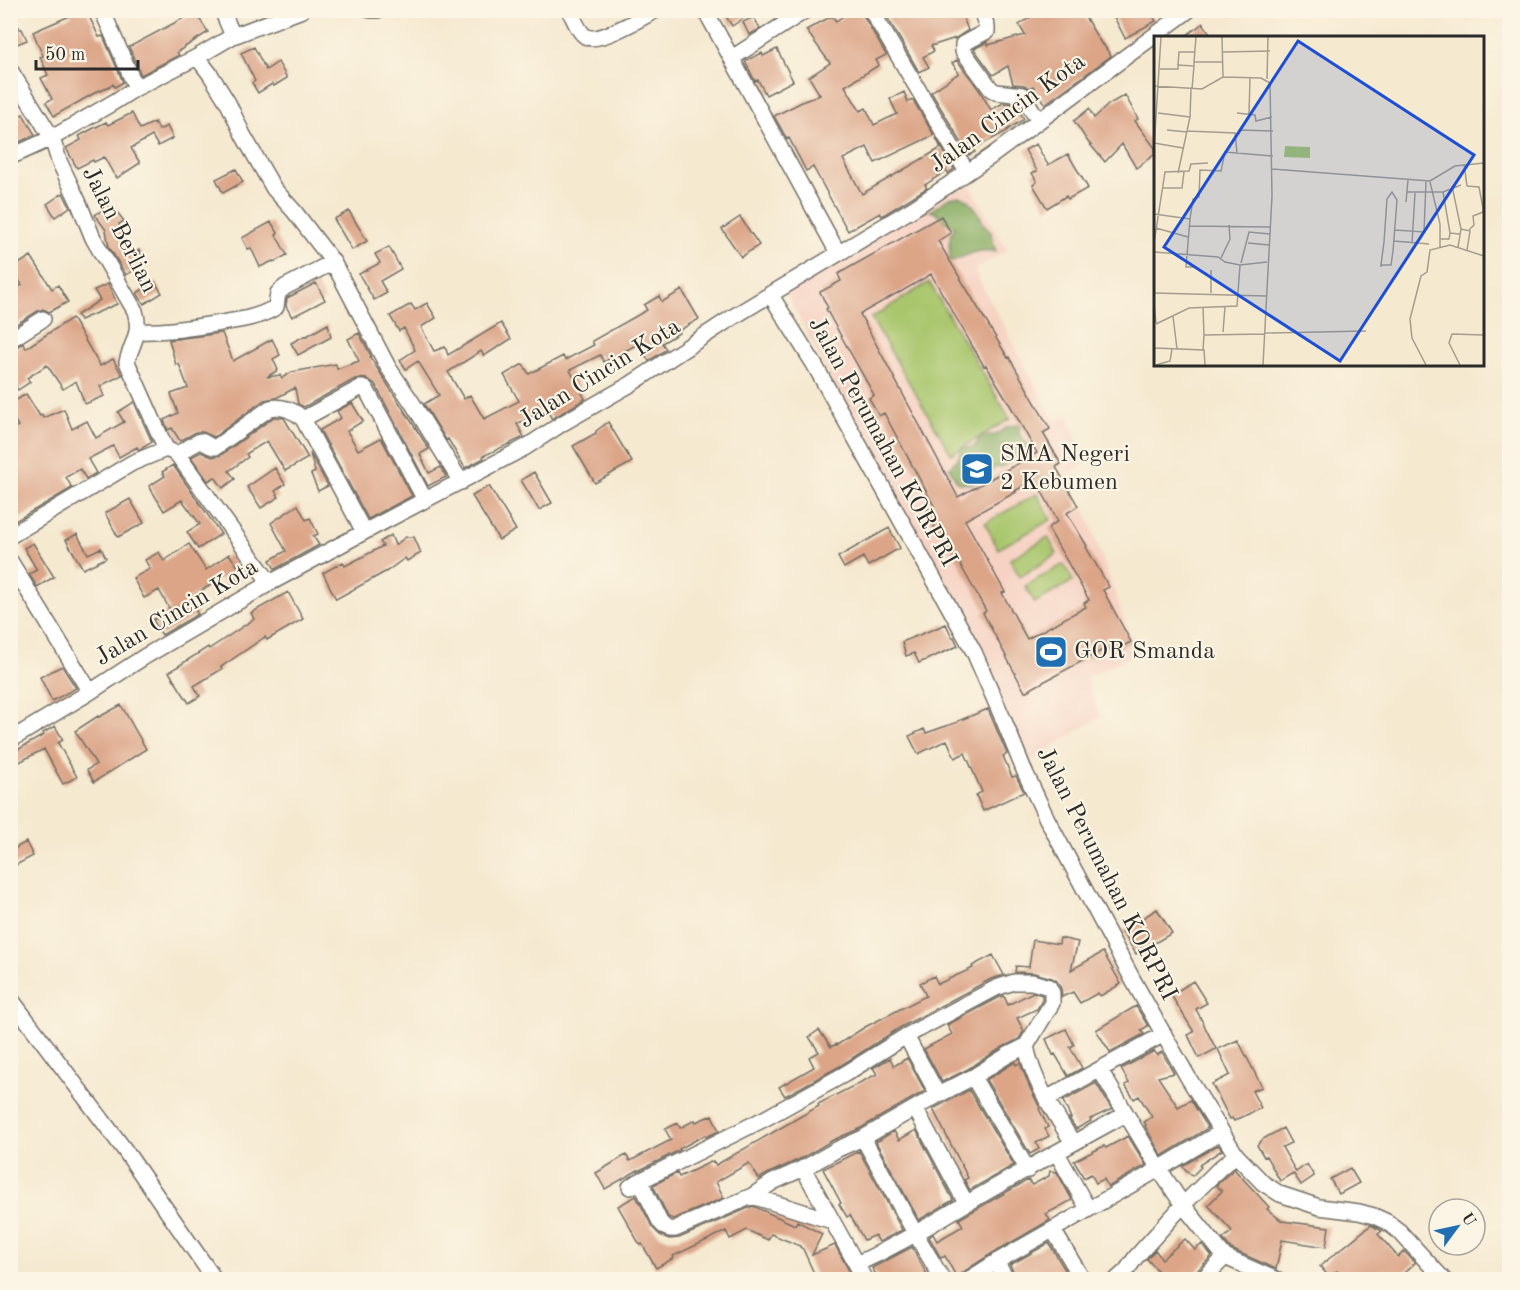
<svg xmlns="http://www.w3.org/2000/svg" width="1520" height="1290" viewBox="0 0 1520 1290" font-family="'Old Standard TT',serif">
<rect width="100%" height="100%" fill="#fcf5e5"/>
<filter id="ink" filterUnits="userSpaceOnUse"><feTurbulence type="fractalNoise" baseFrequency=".0167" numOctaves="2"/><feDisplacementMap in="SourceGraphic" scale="12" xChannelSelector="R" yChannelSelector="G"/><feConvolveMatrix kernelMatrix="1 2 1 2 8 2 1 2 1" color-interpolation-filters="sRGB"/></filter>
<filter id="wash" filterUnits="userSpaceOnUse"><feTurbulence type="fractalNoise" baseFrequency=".008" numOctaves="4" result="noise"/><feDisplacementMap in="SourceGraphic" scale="24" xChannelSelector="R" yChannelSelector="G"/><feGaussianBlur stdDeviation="1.35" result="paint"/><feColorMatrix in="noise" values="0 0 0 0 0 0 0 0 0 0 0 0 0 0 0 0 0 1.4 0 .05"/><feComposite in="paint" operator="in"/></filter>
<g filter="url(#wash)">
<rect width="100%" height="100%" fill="#f5e9d0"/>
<path fill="#f6d2c3" d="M964 175 1007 250 974 270 1055 422 1068 415 1087 463 1067 474 1078 506 1085 509 1136 654 1086 677 1100 717 1027 763 784 289Z"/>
<path fill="#a9c66d" stroke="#6a784c" stroke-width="1.5" d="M929 282 1010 419 951 454 871 318Z
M1037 494 1051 520 998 549 985 523Z
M1048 537 1057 554 1020 577 1010 559Z
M1064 564 1073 581 1035 603 1025 586Z"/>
<path fill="#86ab60" stroke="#586b46" stroke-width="1.5" d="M959 196 969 200 978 212 983 223 991 232 996 252C979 248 966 255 951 262 949 248 947 239 955 227L944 221 937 213 930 211 949 198Z
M1020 424 1019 434 1029 445 1024 451 1001 468 995 467 993 470 972 484 958 483 949 468 958 458 962 448 974 447 981 436 996 435 1007 427Z"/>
<g id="blocks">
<path fill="#dca588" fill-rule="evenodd" d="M70 10H86L99 37 103 36 123 82 115 87 113 84 101 91 100 90 54 116 46 102 52 99 41 78 48 75 40 57 43 56 33 32 72 15Z
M722 10H756L732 26Z
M852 10H861L863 15 886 55 876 60 879 65 845 86 860 111 866 108 874 125 897 114 890 99 904 92 908 102 913 100 934 135 875 163 867 147 843 159 862 194 941 148 936 138 954 169 948 173 946 171 925 185 927 188 882 216 880 213 848 231 813 167 806 171 789 138 787 139 774 116 804 101 820 95 809 77 830 63 806 30 832 16 836 21Z
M883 10H960L968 30 956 38 931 46 934 51 923 57 929 67 919 72Z
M1041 10H1081L1102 45 1103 44 1111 56 1045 104 1033 86 1029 88 1024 85 1013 84 1008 66 993 75 974 49 987 42 988 45 1025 35 1019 25Z
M1121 10H1149L1156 21 1125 38 1113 15Z
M195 12 208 32 177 52 179 55 141 75 129 47Z
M10 13 20 29H22L27 40 10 47Z
M754 17 760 29 749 35 743 22Z
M1203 23 1213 38H1183Z
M254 47 266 70 278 62 287 78 274 86 272 84 258 93 252 83 255 81 241 53Z
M777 49 793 81 766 95 758 80 755 81 745 61 762 53 763 56Z
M957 60 980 91 991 110 1003 103 1015 104 1024 119 1007 130V131L973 149 975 152 969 155 931 92 959 73 952 63Z
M1125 95 1138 119 1135 121 1155 148V154L1136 168 1122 144 1105 162 1088 142 1074 121 1089 109 1094 118 1109 104Z
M132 113 140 129 155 122 159 130 167 126 173 138 158 146 152 136 131 148 140 163 117 178 113 173 104 157 94 162 93 160 77 168 66 148 81 140 79 136 94 128 106 122 108 125Z
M23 114 35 135 10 146V120Z
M1036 144 1048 165 1068 154 1088 188 1068 199 1066 196 1047 208 1033 185 1037 182 1032 173 1037 171 1025 150Z
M236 169 243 182 223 193 216 179Z
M63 193 70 207 55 217 47 204Z
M111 204 124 221 119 224 127 257 139 250 147 263 126 275 109 247 106 230 95 215Z
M349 211 367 241 352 250 334 219Z
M941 216 951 233 938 241 1008 358 1009 357 1050 429 1043 433 1061 464 1056 467 1078 506 1067 513 1087 546 1086 547 1109 587 1103 590 1131 642 1111 652 1108 647 1025 692 983 613 986 611 941 530 937 532 927 510 934 506 884 413 879 416 869 398 874 395 826 309 828 308 820 292 841 281 838 274ZM931 274 984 366 986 365 1007 400 1037 453 958 497 860 314 899 292V293ZM1035 479 1058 521 1048 528 1089 600 1084 603 1086 607 1027 639 1002 593 1005 592 965 520 1016 492 1015 491Z
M740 217 759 245 741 257 722 229Z
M271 222 278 233 276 235 287 255 274 262 273 261 260 267 251 248 248 249 242 238Z
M389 247 401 269 380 281 387 293 374 300 359 274 380 263 375 254Z
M31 256 52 289 58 285 68 302 49 312 43 309 38 311 10 328V291L22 285 16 275 18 273 14 267Z
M155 282 162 293 144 304 137 293Z
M316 283 325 300 292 317 286 306 287 298Z
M108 284 117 304 80 320 77 315 100 300 94 290Z
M682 290 699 319 678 331 679 333 662 343 666 349 649 361 638 344 604 362 600 355 570 370 585 399 552 419 546 409 517 424 524 437 483 456 484 458 465 468 448 439 446 440 424 404 439 395 418 361 406 369 400 360 415 350 404 328 399 331 390 316 411 304 415 310 427 303 436 318 421 327 434 351 445 347 448 355 501 323 511 339 484 356 481 351 448 372 464 399 470 395 484 419 519 401 504 375 523 364 529 374 563 356 565 360 594 345 592 341 647 310 644 305 659 296 662 302Z
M72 318 100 366 113 359 122 375 100 386 104 396 85 404 76 381 63 389 47 365 27 378 30 382 18 390 10 378V350L23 343 26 348Z
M328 324 331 337 298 355 291 343 304 336 305 337Z
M222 333 233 361 272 339 280 355 273 359 278 370 267 377 280 375 282 378 292 372 336 364 337 369 359 361 348 339 359 333 371 356 370 357 429 449 420 454 429 473 441 467 446 477 428 486 375 384 369 380 363 378 355 379 304 407 298 404 295 388 276 398 264 400 214 437 203 432H196L180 441 172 428 168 430 164 420 178 413 171 394 188 388 179 364 176 365 169 340Z
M26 394 40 416 42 415 43 418 64 409 72 429 87 421 96 438 124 422 118 412 134 402 152 442 139 450 137 447 119 457 113 446 88 459 96 473 86 479 80 469 66 477 72 488 10 524V430L18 426 10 413V404Z
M352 403 363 421 347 431 358 450 381 438 412 496 368 519 320 430 341 418 337 411Z
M274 417 284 418 308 458 285 471 267 441 246 454 248 457 229 471 235 479 223 488 215 477 208 481 191 457 201 452 212 457 221 455Z
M608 422 632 462 595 483 573 446 596 433V431Z
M310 453 328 486 318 491 311 474 315 472Z
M173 465 221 534 198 549 187 532 200 524 182 500 164 511 149 486 165 476 162 472Z
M275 468 285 484 275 491 279 497 261 508 247 487Z
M534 472 552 503 539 510 521 480Z
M489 486 516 530 499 540 472 496Z
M130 499 144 523 118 537 105 513Z
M298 505 306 520 310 518 318 534 313 536 319 545 275 569 270 560 286 551 271 523Z
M889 528 900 548 868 566 863 557 844 568 838 557Z
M77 534 88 554 101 548 106 558 83 569 66 540Z
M391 535 395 545 406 537H414L421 553 407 561 405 558 387 571 336 599 323 573 343 562 345 566 383 546 380 542Z
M33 543 54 577 37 587 29 574 37 570 24 548Z
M189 544 206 570 229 554 244 575 227 588 221 578 188 599 198 614 162 635 153 620 170 610 159 590 144 598 133 578 150 569 145 560 159 552 164 561Z
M288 592 303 619 267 640 265 637 221 667 222 669 194 686 200 696 189 703 169 672 208 647 209 649 254 619 251 613Z
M946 624 952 637H954L958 646 919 663 914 653 906 656 902 642Z
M62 666 76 688 52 701 40 677Z
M121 705 146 749 94 782 87 770 96 764 75 731 98 716 99 717Z
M988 709 1007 754 1003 756 1012 777 1016 776 1024 792 983 811 976 795 982 792 965 753 955 758 947 740 918 754 909 736 924 729 926 733 958 722V721Z
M55 726 63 740 58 743 77 777 63 784 44 749 10 767V754L44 735 43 733Z
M26 842 33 856 16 865 10 855V851Z
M1157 909 1172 933 1136 954 1122 931Z
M1060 938 1078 942 1071 970 1103 952 1121 984 1100 996 1098 993 1080 1003 1073 992 1062 997 1061 989 1057 981 1052 978 1034 973 1015 972 1016 966 1029 967 1033 940 1059 944Z
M993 955 1004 975 991 979 901 1027 840 1066 785 1096 779 1087 814 1067 809 1057 819 1052 809 1037 819 1030 831 1047 836 1044 837 1045 865 1027 926 996 920 983 934 976 938 984 973 968 972 966Z
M1193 981 1207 1003 1196 1009 1216 1049 1199 1058 1188 1035 1194 1032 1171 995Z
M1033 992 1042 995V1000L1037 1009 1017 1018 1024 1031 1019 1039 1003 1047 968 1069 942 1082 924 1049 952 1034 947 1025 1000 997 1004 996 1008 1005Z
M1136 1006 1148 1026 1141 1030 1144 1034 1110 1052 1096 1030Z
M1066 1029 1074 1045 1070 1047 1082 1068 1068 1076 1055 1054 1053 1055 1046 1039Z
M1238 1040 1262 1087 1252 1091 1261 1108 1234 1121 1232 1118 1230 1119 1212 1084 1230 1075 1218 1049Z
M1154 1051 1157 1055 1162 1052 1174 1073 1158 1077 1178 1107 1191 1100 1208 1128 1162 1156 1145 1126 1146 1125 1144 1122 1152 1117 1139 1096 1134 1099 1125 1085 1129 1083 1121 1069Z
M890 1058 894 1066 907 1058 925 1091 859 1129 833 1140 802 1158 769 1173 759 1179 749 1163 716 1182 724 1198 673 1219 668 1217 653 1185 677 1173 679 1177 713 1161 716 1165 819 1106 818 1104 877 1074 873 1068Z
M1015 1062 1016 1065 1020 1063 1030 1088 1040 1108 1039 1109 1048 1127 1045 1129 1049 1136 1036 1143 1039 1149 1030 1154 986 1080Z
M1096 1083 1112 1109 1090 1119 1091 1121 1076 1129 1069 1118H1071L1063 1101Z
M969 1090 1014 1165 970 1190 964 1180 968 1178 933 1109Z
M712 1115 719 1131 706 1137 705 1135 679 1149 680 1150 638 1171V1170L605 1189 596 1173 626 1155 630 1161 671 1140 665 1129 678 1123 680 1128 695 1120 696 1122Z
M1283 1128 1291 1143 1282 1147 1296 1172 1307 1164 1314 1176 1301 1185 1293 1173 1280 1181 1266 1156 1264 1157 1257 1145 1263 1139Z
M916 1130 953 1200 919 1220 876 1142 894 1131 899 1140Z
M1128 1136 1146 1165 1108 1187 1104 1179 1096 1183 1091 1174 1084 1178 1074 1161 1104 1146 1106 1148Z
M1218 1145 1222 1150 1199 1165 1201 1167 1192 1176 1182 1166Z
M859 1151 902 1230 879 1242 875 1235 864 1240 850 1215 847 1217 839 1204 841 1203 823 1169Z
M1350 1168 1359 1183 1339 1194 1330 1179Z
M1234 1169 1269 1207 1267 1209 1282 1221 1329 1227 1326 1247 1282 1240 1276 1269 1231 1249 1223 1239 1232 1231 1208 1205 1222 1191 1216 1185Z
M1050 1171 1057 1172 1072 1200 1046 1214 1050 1220 991 1254 963 1272 957 1278 945 1256 941 1258 929 1237 933 1234 937 1241 963 1226 959 1219 1028 1180 1032 1185 1049 1176Z
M636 1196 653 1228 660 1235 669 1239 679 1238 753 1206 795 1225 797 1221 822 1234 812 1255 835 1245 854 1280H817L803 1249 800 1247V1246L771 1234 768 1240 747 1230 730 1239 726 1231 673 1256 674 1258 656 1268 642 1244 640 1245 618 1206Z
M1371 1225 1382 1231 1378 1234 1398 1257 1404 1251 1415 1263 1396 1280H1345L1337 1271 1329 1277 1320 1266Z
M1185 1239 1195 1250 1202 1244 1212 1256 1195 1273 1192 1280H1166L1147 1259 1155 1250 1162 1259Z
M1049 1243 1071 1280H1017L1010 1265Z
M912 1247 930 1280H879L872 1268Z"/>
</g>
</g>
<g filter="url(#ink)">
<use href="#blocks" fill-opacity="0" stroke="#726e65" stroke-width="1.5"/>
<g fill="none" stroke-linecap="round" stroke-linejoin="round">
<g stroke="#726e65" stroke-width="18">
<path id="minor" d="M102 10 136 88
M222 10 233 36
M370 10H378
M569 10C574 18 579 34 587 37 600 43 643 17 656 10
M705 10 838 253
M871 10 967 172
M981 10 987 27V31L963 44V51L991 89 996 92 1023 95 1038 120
M197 57 210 74 228 103 243 135 274 189 294 211 333 262 388 367 413 404 461 482
M732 58 806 10
M10 70 52 138 59 161 78 201 93 238 135 311C142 334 132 341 127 362L166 449 177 454 270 583
M10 157 52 138 114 102 136 88 197 57 233 36 302 10
M770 294 814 364 941 592 974 652 1004 721 1024 770 1047 819 1134 982 1189 1079 1236 1155 1263 1183 1280 1194 1319 1207 1359 1212 1374 1216 1387 1222 1400 1232 1444 1280
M137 331C162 332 183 329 208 325 231 321 255 320 276 307L278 293 285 287 333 262
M10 340 43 319
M303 419 360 388H363L366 389 425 500
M177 454 200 441C206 442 210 448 216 447L270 408C282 405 295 411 303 419L364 532
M10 536 132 463 166 449
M10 561 90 692
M10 740 90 692 144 657 270 583 364 532 526 447 563 423 631 384 733 317 914 208 990 157 1189 10
M10 998 124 1149 215 1280
M906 1036 938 1095
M1026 1046C1033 1082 1054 1112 1073 1143
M1100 1070 1159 1169 1183 1205 1225 1257 1277 1280
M973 1077 1028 1170
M1046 1099 1164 1034
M915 1108 966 1203
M863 1138 915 1233 943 1280
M1057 1153 1088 1209
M803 1168 865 1280
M630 1187 640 1181 764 1119 845 1074 906 1036 996 988 1014 982H1032L1049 987 1052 993V1003L1026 1046 1008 1055 973 1077 938 1095 863 1138 838 1149 806 1167 773 1182 752 1196 675 1229C668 1230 665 1228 660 1222L640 1181
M752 1196 832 1221
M1053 1230 1083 1280
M996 1262 1007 1280
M856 1264C896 1247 932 1223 969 1202 1021 1172 1073 1143 1126 1114
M968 1280 996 1262 1159 1169 1221 1132
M1116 1280 1126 1271 1136 1257 1183 1205 1220 1168 1236 1155
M1202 1280 1225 1257"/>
</g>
<use href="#minor" stroke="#fff" stroke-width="15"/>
</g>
</g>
<defs>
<g id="school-square" transform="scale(1.725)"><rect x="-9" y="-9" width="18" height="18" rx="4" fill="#1f6fb2" stroke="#fcf5e5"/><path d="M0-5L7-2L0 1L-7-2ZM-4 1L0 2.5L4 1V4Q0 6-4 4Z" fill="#fff"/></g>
<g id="stadium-square" transform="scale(1.725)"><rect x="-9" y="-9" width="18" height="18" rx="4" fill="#1f6fb2" stroke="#fcf5e5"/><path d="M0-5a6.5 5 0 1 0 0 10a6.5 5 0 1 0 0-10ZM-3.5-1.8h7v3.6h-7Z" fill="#fff"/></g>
</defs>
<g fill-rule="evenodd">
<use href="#school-square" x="977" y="469"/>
<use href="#stadium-square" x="1051" y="652"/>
</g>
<g text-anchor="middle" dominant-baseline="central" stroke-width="4.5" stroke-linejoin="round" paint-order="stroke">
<g font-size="24" fill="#2b2b2b" stroke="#fcf5e5">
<text transform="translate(1008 114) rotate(-36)">Jalan Cincin Kota</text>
<text transform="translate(119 230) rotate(63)">Jalan Berlian</text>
<text transform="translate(600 374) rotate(-32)">Jalan Cincin Kota</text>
<text transform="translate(882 442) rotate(61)">Jalan Perumahan KORPRI</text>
<text transform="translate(177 613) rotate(-31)">Jalan Cincin Kota</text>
<text transform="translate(1106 874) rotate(63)">Jalan Perumahan KORPRI</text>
</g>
<g font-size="24" fill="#2b2b2b" stroke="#fcf5e5" text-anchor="start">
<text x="1000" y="455">SMA Negeri<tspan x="1000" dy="28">2 Kebumen</tspan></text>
<text x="1074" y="652">GOR Smanda</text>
</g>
</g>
<g transform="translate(1154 36)">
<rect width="330" height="330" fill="#f5e9d0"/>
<path d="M131 110 156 111V122L130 121Z" fill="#a9c66d"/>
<path fill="none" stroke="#a49d8e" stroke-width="1.5" d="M68 1 69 41M68 16 116 15M40 26 42 1M24 29 25 16H41M6 33H24V29L40 30V26H69M113 43 114 1M0 50 48 53 69 41 107 42 116 47 118 160 109 329M38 53 40 30M4 77 36 81M83 77 101 79 102 85 118 81M95 78 96 42M13 94 33 96M33 95 81 97 83 117M85 98 86 94 119 95M0 107 29 112M0 112 7 1M310 128 313 150 325 151 330 178M118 133 276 145 301 130 330 127M24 137 36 81 37 53M276 146 286 188V212M298 150 307 193 304 211M8 152H28L30 136M253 156H289L307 149M289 156 296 197M252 166 254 144M0 178 36 183M35 190 116 191M2 192 34 201M307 193 316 195 313 214M241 194 270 196 272 145M315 194 320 189 319 180 329 176M286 203H295L296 197 306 198M240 205 275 208M0 207 11 136 35 135 37 128 54 127M94 207 115 209M258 207 261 157M0 216 64 221 71 226 86 229 113 226M67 222 76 203 75 189M87 227 95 196 116 198M41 231H32L36 183 39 163 45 161 46 134 67 135 71 116 119 120M227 231V229L230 206 233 163 238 156 243 164 239 215 237 229H227M0 257 112 260M57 257V234M0 268 2 287M49 271 50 299M19 280 23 313M2 288 35 272 83 270 86 229M69 296 71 271M111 297 212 295M0 312 50 314 51 329M49 314 50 299 111 298M2 329 16 325 18 313M272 329 258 302 256 283 267 240 273 236 276 214 296 209 330 220M306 329 295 307 298 298 330 299"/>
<path fill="#1d4ed8" fill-opacity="0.15" stroke="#1d4ed8" stroke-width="3" d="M144 5 320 119 186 325 10 211Z"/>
<rect width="330" height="330" fill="none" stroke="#2b2b2b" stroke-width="3"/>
</g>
<rect width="1520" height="1290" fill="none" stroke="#fcf5e5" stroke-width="36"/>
<g transform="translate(1457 1227) rotate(57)"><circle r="28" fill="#fcf5e5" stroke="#a8a49b" stroke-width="1.5"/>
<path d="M0-4.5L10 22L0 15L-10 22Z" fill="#1f6fb2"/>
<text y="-9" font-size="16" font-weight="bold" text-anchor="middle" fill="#2b2b2b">U</text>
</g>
<path d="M36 60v9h102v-9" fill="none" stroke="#2b2b2b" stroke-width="3"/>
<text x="45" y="60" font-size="18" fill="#2b2b2b" stroke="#fcf5e5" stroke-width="4.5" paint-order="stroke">50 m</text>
</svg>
